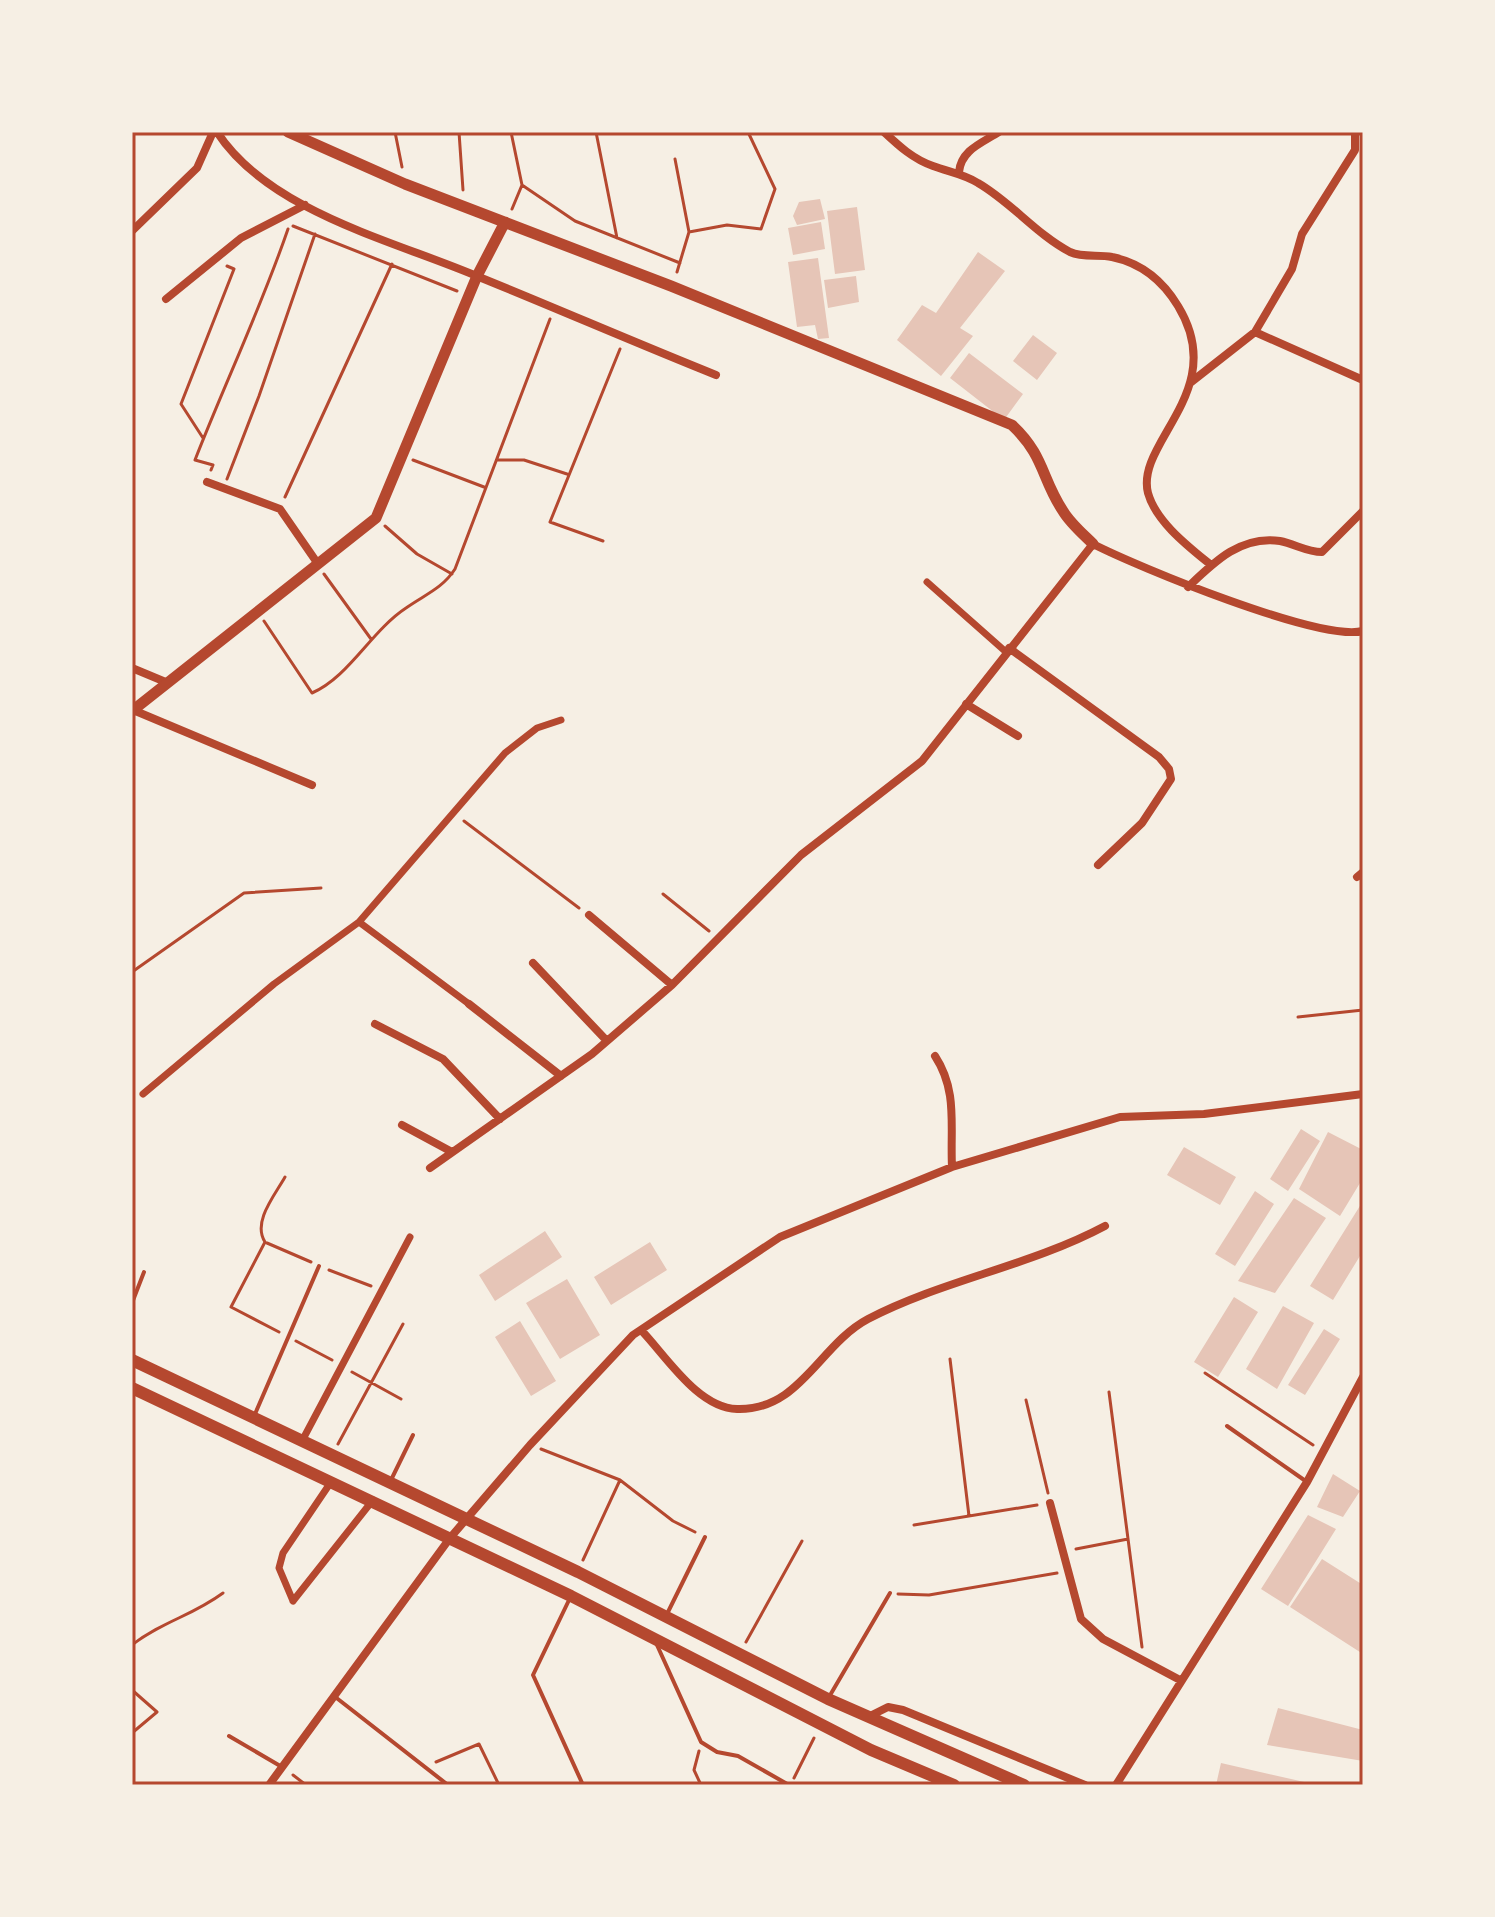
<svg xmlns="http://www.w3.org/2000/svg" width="1495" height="1917" viewBox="0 0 1495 1917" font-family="Raleway,sans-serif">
<rect width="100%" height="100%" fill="#f6efe4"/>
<path fill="#e6c5b7" d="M820 199 825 219 797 225 793 216 799 202Z
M857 207 865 270 835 274 827 211Z
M821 222 825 249 793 255 788 228Z
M978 252 1005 271 960 328 973 336 941 376 897 340 922 305 936 313Z
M818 258 829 338 818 339 815 325 797 327 788 262Z
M856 276 859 302 828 308 824 280Z
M1033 335 1057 353 1037 380 1013 361Z
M969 353 1023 394 1004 420 950 378Z
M1301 1129 1320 1141 1288 1191 1270 1179Z
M1328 1132 1363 1150V1178L1340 1216 1299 1189Z
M1184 1147 1236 1177 1220 1205 1167 1175Z
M1255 1191 1274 1204 1235 1266 1215 1254Z
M1294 1198 1326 1218 1275 1293 1238 1281Z
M1363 1201V1251L1333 1300 1310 1286Z
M545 1231 562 1257 495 1301 479 1275Z
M650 1242 667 1270 611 1305 594 1277Z
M567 1279 600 1335 560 1359 526 1303Z
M1234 1297 1258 1312 1218 1377 1194 1362Z
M1283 1306 1314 1323 1277 1389 1246 1369Z
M520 1321 556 1381 531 1396 495 1337Z
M1324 1329 1340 1339 1305 1395 1288 1385Z
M1333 1474 1360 1491 1343 1517 1317 1507Z
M1308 1515 1336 1529 1288 1606 1261 1589Z
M1322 1559 1363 1585V1654L1290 1607Z
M1278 1708 1363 1730V1761L1267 1745Z
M1221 1763 1313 1784V1785H1216Z"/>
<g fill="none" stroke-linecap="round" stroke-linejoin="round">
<path stroke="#b5482f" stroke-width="3" d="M395 132 402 167
M459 132 463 190
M511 132 522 185 512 209
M596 132 617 238
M675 159 689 232 677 272
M522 185 575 221 680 263
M293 226 457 291
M689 232 727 225 761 229 775 189 748 132
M203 438 181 404 234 269 227 266
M413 460 484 487
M497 460H524L567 474
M211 470 213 465 195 460C225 383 261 308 288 229
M227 479 259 396 315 234
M285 497 392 264
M385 526 417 554 452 574
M603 541 550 522 620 349
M324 574 371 639
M264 621 312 693C349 677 371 631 406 608 424 595 442 589 455 569L550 319
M464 821 579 908
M663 894 709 931
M132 972 244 893 321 888
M1298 1017 1363 1010
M265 1242 231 1307 279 1332
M265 1242C252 1222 275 1195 285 1177
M267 1243 311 1262
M329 1270 371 1286
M296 1341 332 1360
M950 1359 969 1516
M352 1372 401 1399
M1205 1373 1313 1445
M1109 1392 1142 1647
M1026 1400 1048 1493
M338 1444 403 1324
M541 1449 620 1480 673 1521 695 1532
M914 1525 1037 1505
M1076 1549 1128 1539
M583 1560 620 1480
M898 1594 929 1595 1057 1573
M746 1642 802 1541
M132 1645C163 1621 192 1616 223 1593
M132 1690 157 1712 132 1733
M699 1751 694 1770 701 1785
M436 1762 479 1744 499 1785
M293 1775 306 1785
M794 1778 814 1738"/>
<path stroke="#b5482f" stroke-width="4" d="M132 1303 144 1272
M255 1414 319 1266
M1227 1426 1307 1482
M391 1480 413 1435
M570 1598 533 1675 583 1785
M667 1614 705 1537
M657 1645 701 1742 717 1752 738 1756 789 1785
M334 1696 448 1785
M829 1697 890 1593
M229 1736 282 1767"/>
<path stroke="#b5482f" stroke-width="7" d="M927 582 1006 652
M359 922 469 1004
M143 1094 274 984 359 922 505 753 537 728 561 720
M302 1441 410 1237
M293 1601 279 1568 283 1553 331 1482
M293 1601 373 1500"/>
<path stroke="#b5482f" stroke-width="8" d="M217 132C269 212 395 241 479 277 558 309 636 343 716 375
M884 132C899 146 913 159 933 166 949 172 964 174 978 183 1011 202 1036 234 1070 252 1083 258 1099 254 1112 257 1141 263 1163 281 1178 306 1230 391 1135 442 1148 493 1156 522 1189 547 1211 565
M959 172C961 150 982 143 999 132
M132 231 197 168 213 132
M166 299 241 238 305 205
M1255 332 1363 380
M1190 383 1255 332 1292 269 1302 234 1355 150V132
M207 482 280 509 318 564
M1188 587C1214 562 1241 535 1280 541 1295 544 1307 552 1322 552L1363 511
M1009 648 1159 757 1169 769 1171 779 1142 823 1098 865
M132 668 168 683
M966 704 1018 736
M133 710 312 785
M1357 877 1363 872
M589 915 672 985
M533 963 607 1041
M469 1004 561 1076
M375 1024 443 1059 500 1119
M935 1056C958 1091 950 1126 952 1167
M402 1125 452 1152
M430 1168 592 1054 672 985 801 855 922 761 1093 544C1138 567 1320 642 1363 631
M641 1330C666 1356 698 1408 737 1409 800 1411 819 1345 868 1319 943 1280 1030 1266 1105 1226
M1050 1503 1081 1619 1103 1639 1180 1680
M868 1717 888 1707 903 1710 1085 1785
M269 1785 450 1538 530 1445 633 1335 780 1237 952 1167 1120 1117 1204 1114 1363 1094
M1116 1785 1307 1482 1363 1377"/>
<path stroke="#b5482f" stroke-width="11" d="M288 132 405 184 671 286 1012 425C1045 456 1041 478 1063 511 1070 523 1083 534 1093 544
M132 711 376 518 477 276 505 222"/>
<path stroke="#b5482f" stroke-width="12" d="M132 1360 578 1572 828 1699 1024 1785
M132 1388 571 1596 871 1750 954 1785"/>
</g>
<rect width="1495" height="1917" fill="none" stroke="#f6efe4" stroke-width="268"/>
<rect x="134" y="134" width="1227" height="1649" fill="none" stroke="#b5482f" stroke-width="3"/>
</svg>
